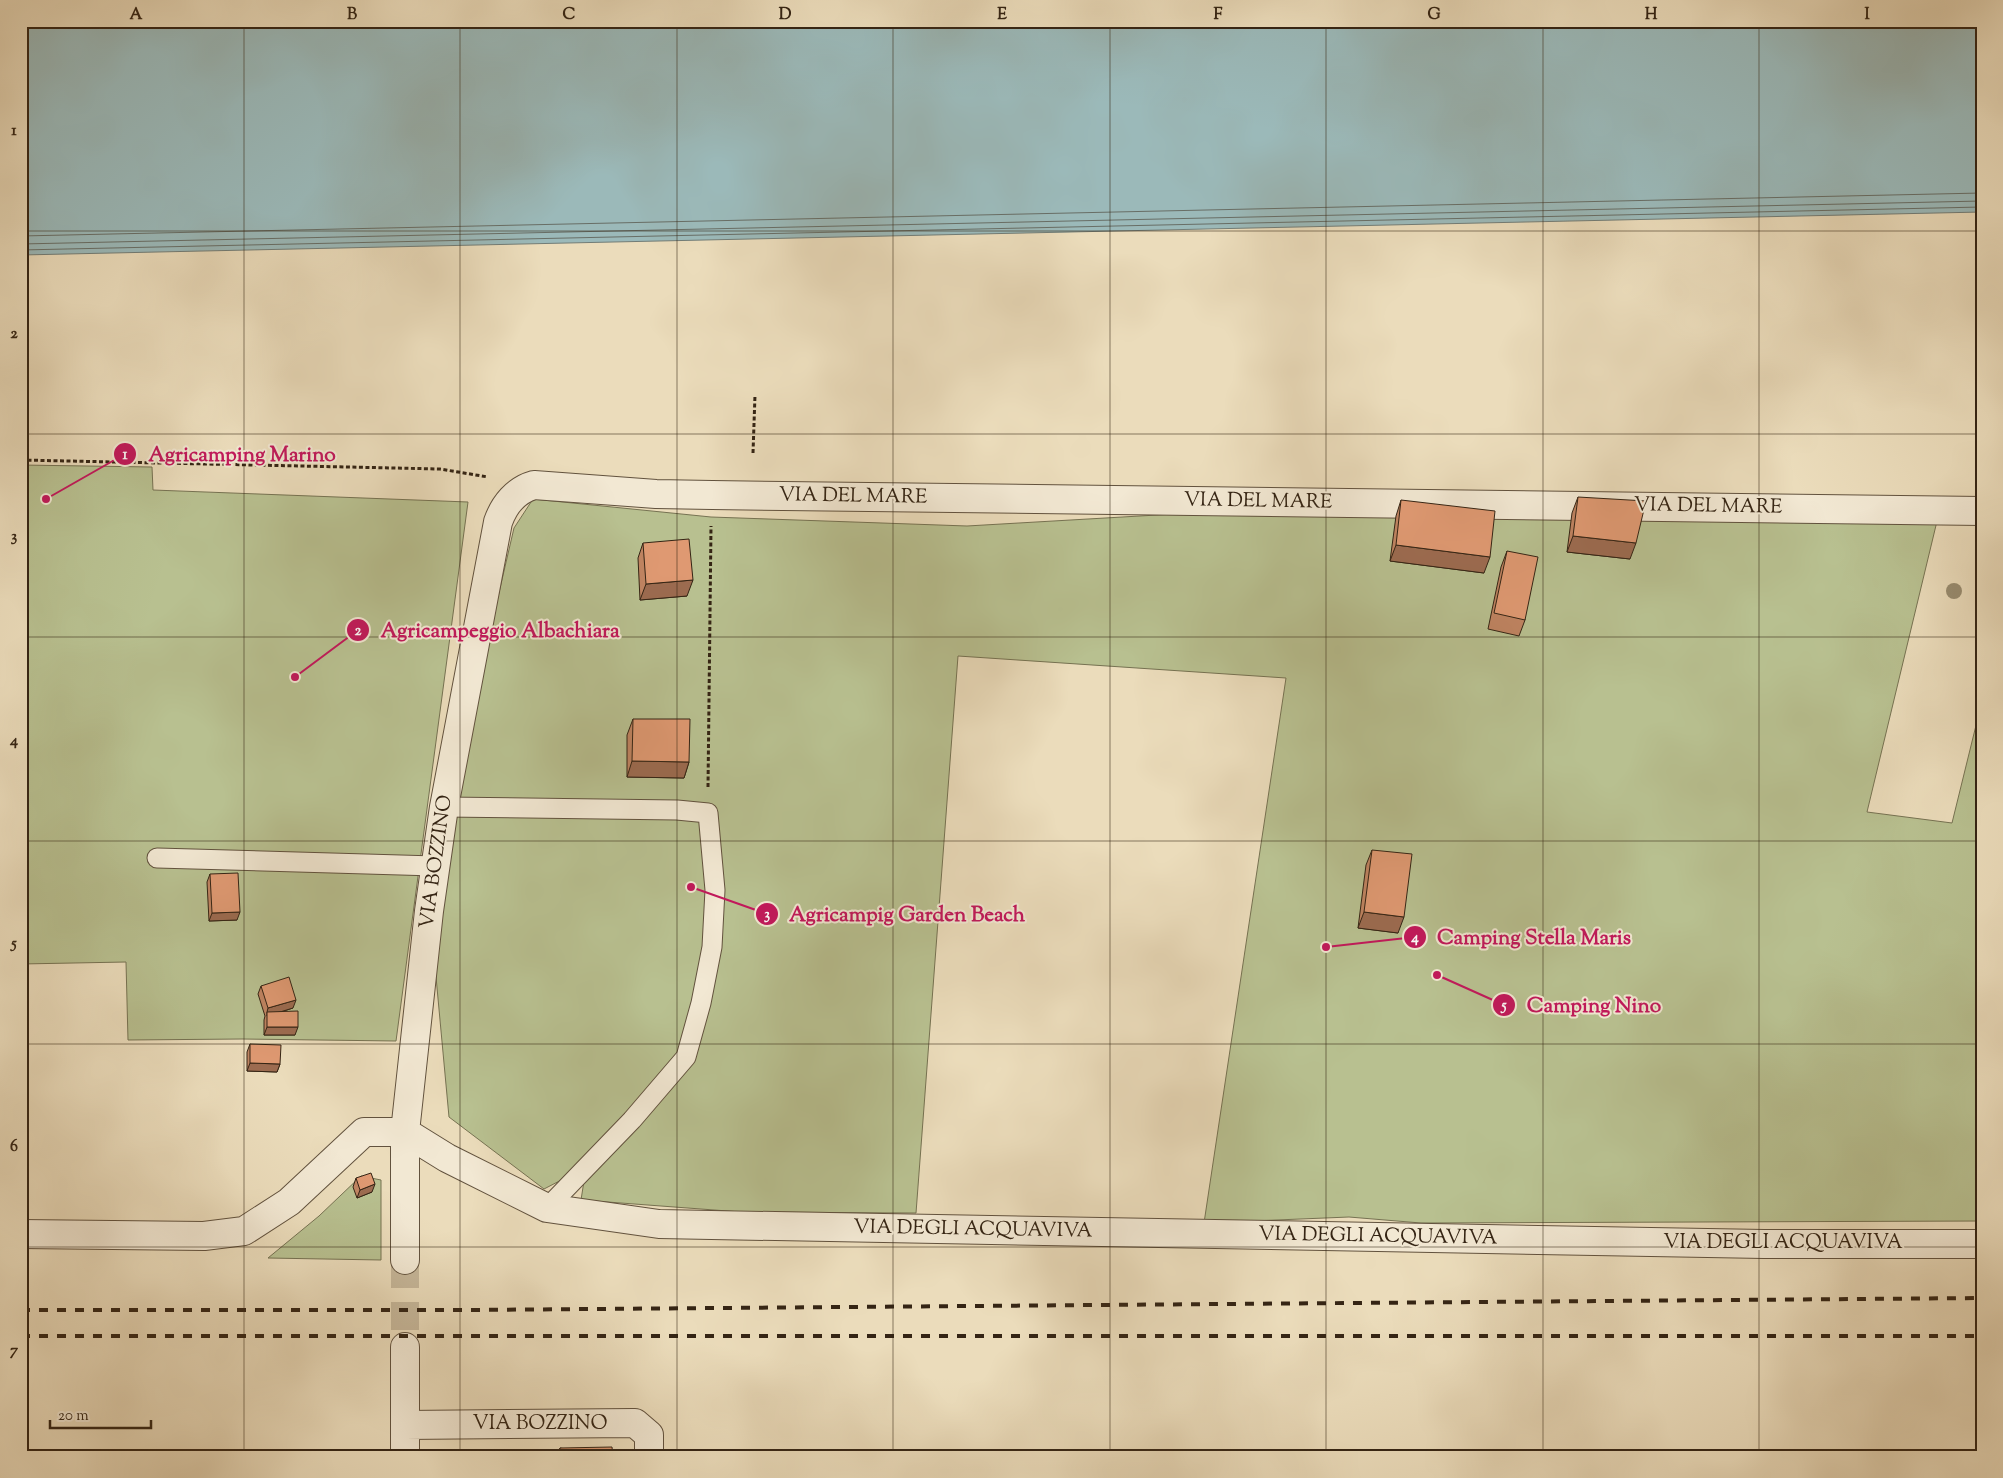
<svg xmlns="http://www.w3.org/2000/svg" width="2003" height="1478" viewBox="0 0 2003 1478" font-family="'Sorts Mill Goudy',serif">
<rect width="100%" height="100%" fill="#ebdcbb"/>
<filter id="stains"><feTurbulence type="fractalNoise" baseFrequency=".004" numOctaves="4"/><feColorMatrix values="0 0 0 0 .2 0 0 0 0 .09 0 0 0 0 .02 0 0 0 .5 -.17"/></filter>
<radialGradient id="worn" r=".72"><stop offset=".6" stop-color="#630" stop-opacity="0"/><stop offset="1" stop-color="#630" stop-opacity=".3"/></radialGradient>
<path fill="#b8c090" stroke="#767252" d="M21 465 152 467 153 490 468 502 396 1041 242 1039 128 1040 126 962 21 964Z
M533 499 711 517 967 526 1313 506 1938 517 1867 812 1952 823 1982 701V1221L1421 1223 1349 1217 1204 1223 1286 678 958 656 916 1213 741 1212 581 1200 584 1181 571 1175 544 1189 449 1117 435 966 458 769 514 528Z
M361 1176 381 1180V1260L268 1258 319 1216Z"/>
<path fill="#9bb9b9" stroke="#727d77" d="M21 21H1982V212L21 255Z"/>
<g fill="none" stroke-linecap="round" stroke-linejoin="round">
<path stroke="#686e66" stroke-width="1" d="M21 236 1982 193
M21 244 1982 201
M21 250 1982 207"/>
<path stroke="#c6b79a" stroke-width="28" stroke-dasharray="28 14" stroke-linecap="butt" d="M405 1260V1347"/>
<g stroke="#62523e" stroke-width="21">
<path id="lane" d="M444 807 677 810 708 813 715 890 712 947 701 1003 686 1057 632 1120 547 1208
M157 858 435 866"/>
</g>
<g stroke="#62523e" stroke-width="30">
<path id="street" d="M21 1234 204 1236 244 1231 289 1202 364 1132H405L447 1158 547 1208 659 1224 1764 1244H1982
M405 1260V1132L429 911 444 807 498 522C504 505 516 490 534 485L656 494 712 495 1982 511
M405 1347V1457
M405 1425 635 1423 649 1435V1457"/>
</g>
<path stroke="#342414" stroke-width="3" stroke-dasharray="4 2.5" stroke-linecap="butt" d="M753 453 755 395
M21 460 440 469 488 477
M708 787 711 526"/>
<use href="#lane" stroke="#f2e8d3" stroke-width="19"/>
<use href="#street" stroke="#f2e8d3" stroke-width="28"/>
<path stroke="#342414" stroke-width="4" stroke-dasharray="9 9" stroke-linecap="butt" d="M21 1310H467L1982 1298
M21 1336H1982"/>
</g>
<circle fill="#988c70" cx="1954" cy="591" r="8"/>
<path fill="#c08462" stroke="#342414" d="M1578 497 1630 559 1567 552 1572 513Z
M1401 500 1484 573 1390 561 1396 516Z
M643 543 687 596 640 600 638 558Z
M1507 551 1525 620 1519 636 1488 629 1501 567Z
M633 719 689 762 684 778 627 777V735Z
M1372 850 1398 933 1358 928 1366 865Z
M210 874 237 920 209 921 207 882Z
M261 986 293 1008 281 1012 295 1035H264V1020L265 1016 258 994Z
M250 1044 280 1064 277 1072 247 1071V1052Z
M356 1178 372 1192 357 1198 353 1187Z
M560 1448 613 1457H556Z"/>
<path fill="#9c6b50" stroke="#342414" d="M1573 536 1636 543 1630 559 1567 552Z
M1396 545 1490 557 1484 573 1390 561Z
M693 580 687 596 640 600 646 584Z
M632 761 689 762 684 778 627 777Z
M240 912 237 920 209 921 212 913Z
M1364 912 1404 917 1398 933 1358 928Z
M296 1000 293 1008 267 1016V1012L268 1008Z
M267 1027H298L295 1035H264Z
M250 1063 280 1064 277 1072 247 1071Z
M375 1184 372 1192 357 1198 360 1190Z"/>
<path fill="#df9972" stroke="#342414" d="M1578 497 1646 501 1636 543 1573 536Z
M1401 500 1495 511 1490 557 1396 545Z
M689 539 693 580 646 584 643 543Z
M1507 551 1538 557 1525 620 1494 613Z
M633 719H690L689 762 632 761Z
M1372 850 1412 854 1404 917 1364 912Z
M238 873 240 912 212 913 210 874Z
M289 977 296 1000 268 1008 261 986Z
M298 1011V1027H267V1012Z
M250 1044 281 1045 280 1064 250 1063Z
M371 1173 375 1184 360 1190 356 1178Z
M612 1447 613 1457H560V1448Z"/>
<path fill="none" stroke="#342414" stroke-width="1" stroke-opacity="0.55" d="M244 21V1457M460 21V1457M677 21V1457M893 21V1457M1110 21V1457M1326 21V1457M1543 21V1457M1759 21V1457M21 231H1982M21 434H1982M21 637H1982M21 841H1982M21 1044H1982M21 1247H1982"/>
<g text-anchor="middle" dominant-baseline="central" stroke-width="4" stroke-linejoin="round" paint-order="stroke">
<g font-size="20" fill="#342414" stroke="#f2e8d3">
<text transform="translate(853 497) rotate(1)">VIA DEL MARE</text>
<text transform="translate(1258 502) rotate(1)">VIA DEL MARE</text>
<text transform="translate(1708 507) rotate(1)">VIA DEL MARE</text>
<text transform="translate(437 862) rotate(-82)">VIA BOZZINO</text>
<text transform="translate(973 1230) rotate(1)">VIA DEGLI ACQUAVIVA</text>
<text transform="translate(1378 1237) rotate(1)">VIA DEGLI ACQUAVIVA</text>
<text x="1783" y="1243">VIA DEGLI ACQUAVIVA</text>
<text x="540" y="1424">VIA BOZZINO</text>
</g>
</g>
<path fill="none" stroke="#c2185b" stroke-width="2" d="M46 499L125 454M295 677L358 630M691 887L767 914M1326 947L1415 937M1437 975L1504 1005"/>
<g fill="#c2185b" stroke="#f2e8d3" stroke-width="2">
<circle cx="46" cy="499" r="5"/>
<circle cx="295" cy="677" r="5"/>
<circle cx="691" cy="887" r="5"/>
<circle cx="1326" cy="947" r="5"/>
<circle cx="1437" cy="975" r="5"/>
<circle cx="125" cy="454" r="12"/>
<circle cx="358" cy="630" r="12"/>
<circle cx="767" cy="914" r="12"/>
<circle cx="1415" cy="937" r="12"/>
<circle cx="1504" cy="1005" r="12"/>
</g>
<g font-size="15" text-anchor="middle" font-weight="bold" fill="#fff">
<text x="125" y="459">1</text>
<text x="358" y="635">2</text>
<text x="767" y="919">3</text>
<text x="1415" y="942">4</text>
<text x="1504" y="1010">5</text>
</g>
<g font-size="21" text-anchor="middle" font-weight="bold" fill="#c2185b" stroke="#f2e8d3" stroke-width="4" stroke-linejoin="round" paint-order="stroke">
<text x="242" y="461">Agricamping Marino</text>
<text x="500" y="637">Agricampeggio Albachiara</text>
<text x="907" y="921">Agricampig Garden Beach</text>
<text x="1534" y="944">Camping Stella Maris</text>
<text x="1594" y="1012">Camping Nino</text>
</g>
<rect width="2003" height="1478" fill="none" stroke="#ebdcbb" stroke-width="55"/>
<path d="M50 1420v8h101v-8" fill="none" stroke="#342414" stroke-width="2.5"/>
<text x="58" y="1420" font-size="15" fill="#342414" stroke="#f2e8d3" stroke-width="4" paint-order="stroke">20 m</text>
<rect x="28" y="28" width="1948" height="1422" fill="none" stroke="#342414" stroke-width="2"/>
<g font-size="16" text-anchor="middle" font-weight="bold" fill="#342414">
<text x="136" y="19">A</text>
<text x="352" y="19">B</text>
<text x="569" y="19">C</text>
<text x="785" y="19">D</text>
<text x="1002" y="19">E</text>
<text x="1218" y="19">F</text>
<text x="1434" y="19">G</text>
<text x="1651" y="19">H</text>
<text x="1867" y="19">I</text>
<text x="14" y="135">1</text>
<text x="14" y="338">2</text>
<text x="14" y="541">3</text>
<text x="14" y="745">4</text>
<text x="14" y="948">5</text>
<text x="14" y="1151">6</text>
<text x="14" y="1355">7</text>
</g>
<rect width="100%" height="100%" filter="url(#stains)"/>
<rect width="100%" height="100%" fill="url(#worn)"/>
</svg>
